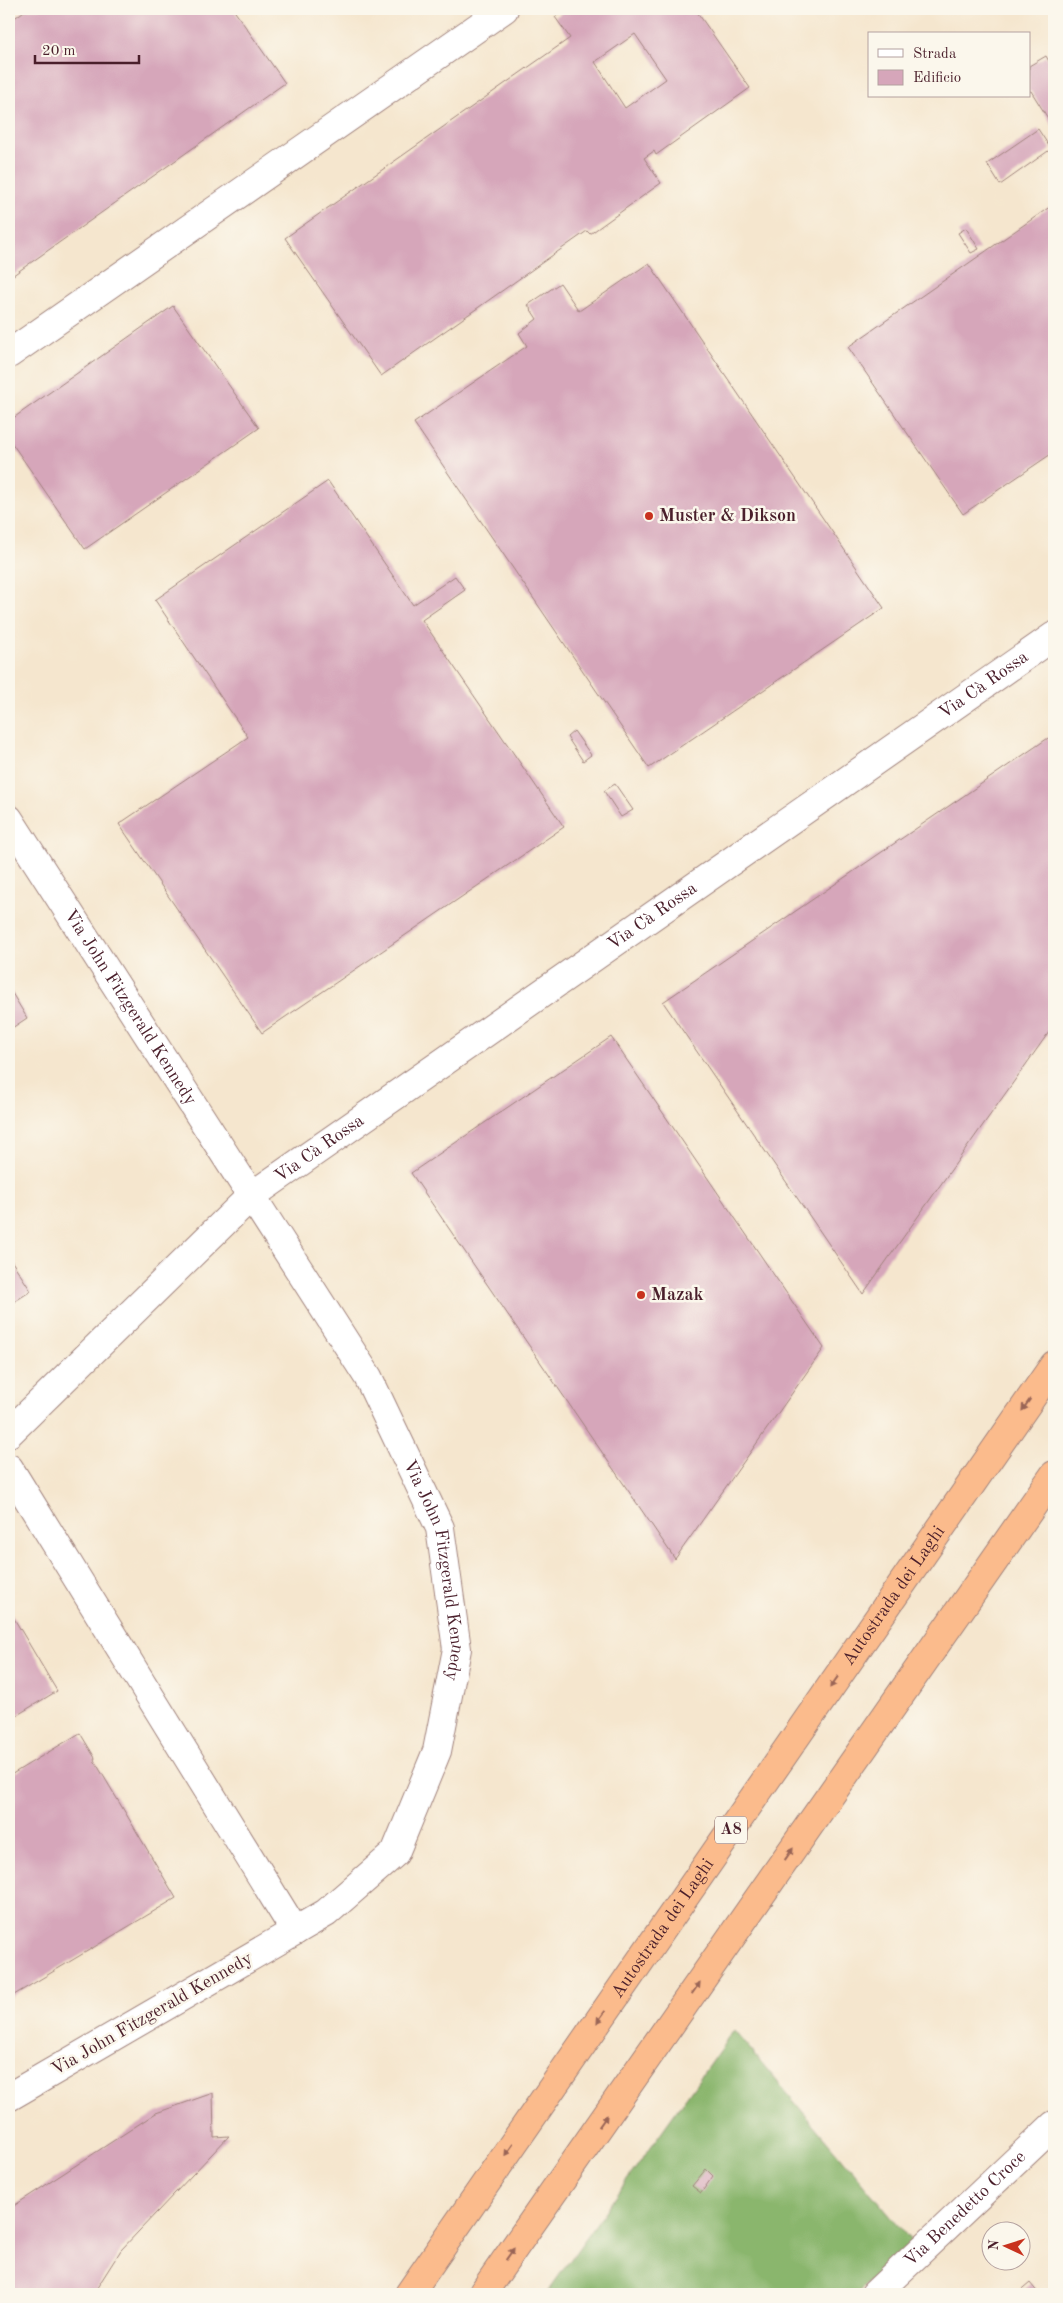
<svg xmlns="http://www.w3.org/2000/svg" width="1063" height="2303" viewBox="0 0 1063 2303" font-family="'Old Standard TT',serif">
<rect width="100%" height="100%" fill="#fbf7ec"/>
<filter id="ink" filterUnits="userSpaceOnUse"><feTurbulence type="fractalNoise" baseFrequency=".02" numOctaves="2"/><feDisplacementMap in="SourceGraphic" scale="10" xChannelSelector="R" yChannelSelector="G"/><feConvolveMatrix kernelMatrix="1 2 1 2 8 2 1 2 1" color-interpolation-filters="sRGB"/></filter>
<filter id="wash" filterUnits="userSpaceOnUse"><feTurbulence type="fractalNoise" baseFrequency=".0096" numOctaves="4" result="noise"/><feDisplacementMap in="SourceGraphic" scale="20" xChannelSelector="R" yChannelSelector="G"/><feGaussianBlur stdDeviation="1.12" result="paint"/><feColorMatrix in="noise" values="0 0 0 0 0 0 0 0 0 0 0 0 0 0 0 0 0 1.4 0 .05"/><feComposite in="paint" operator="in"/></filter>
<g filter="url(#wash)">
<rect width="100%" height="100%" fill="#f5e6ce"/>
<path fill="#8ab66d" stroke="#6a6a4c" d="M734 2030 912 2242 856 2294H546Z"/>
<g id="blocks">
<path fill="#d6a6ba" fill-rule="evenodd" d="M27 9H233L285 83 9 278V22Z
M568 9H695L750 88 656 155 654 151 644 158 661 183 590 234 587 231 381 376 285 238 570 38 555 17ZM635 34 666 79 625 108 595 62Z
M1046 56 1054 70V128L1031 91 1029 92V66Z
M1038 129 1051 149 1000 185 987 164Z
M1054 204V452L963 514 848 347Z
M966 228 979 249 971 253 958 233Z
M649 263 884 608 649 768 414 423 527 346 519 333 537 319 528 305 560 283 579 311Z
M173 306 259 428 85 549 9 439V421Z
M328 481 413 605 455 576 465 590 422 620 564 827 262 1033 119 824 248 737 155 600Z
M574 731 591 755 583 761 567 737Z
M1054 734V1025L863 1294 663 1002Z
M615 784 633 810 621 817 604 791Z
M9 988 27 1018 9 1030Z
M611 1037 824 1348 675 1559 411 1173Z
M9 1257 31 1291 9 1305Z
M9 1610 57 1691 9 1720Z
M80 1733 95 1758 94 1760 176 1898 9 1998V1776Z
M213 2093 214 2137 229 2136 121 2250 93 2294H9V2209L156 2113Z
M706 2169 713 2176 701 2193 692 2186Z
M1030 2283 1039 2294H1017Z"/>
</g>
</g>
<g filter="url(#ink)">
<use href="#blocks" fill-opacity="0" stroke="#a0827c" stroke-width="1"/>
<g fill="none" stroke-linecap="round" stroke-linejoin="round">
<g stroke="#a0827c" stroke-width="30">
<g id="minor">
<path d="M9 354 504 9"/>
<path id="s1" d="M9 819 368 1377 440 1528 457 1649 437 1751 395 1853 326 1913 9 2097"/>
<path id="s2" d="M9 1433 250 1197 1054 636"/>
<path d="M9 1468 295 1931"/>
<path id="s3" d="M875 2294 1054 2125"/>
</g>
</g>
<g stroke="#a0827c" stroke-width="30">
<g id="highway">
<path id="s4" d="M409 2294 1054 1365"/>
<path d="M482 2294 1054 1475"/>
</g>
</g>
<use href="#minor" stroke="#fff" stroke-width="28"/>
<use href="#highway" stroke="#fbbb8c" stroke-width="28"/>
</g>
<defs><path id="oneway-solid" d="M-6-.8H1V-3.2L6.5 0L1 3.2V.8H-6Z" transform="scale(1.25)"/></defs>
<g fill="#9a6557">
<use href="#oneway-solid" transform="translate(1026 1405) rotate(125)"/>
<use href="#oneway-solid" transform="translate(834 1682) rotate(125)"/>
<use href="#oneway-solid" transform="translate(789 1854) rotate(-55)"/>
<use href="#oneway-solid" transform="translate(696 1988) rotate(-55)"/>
<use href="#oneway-solid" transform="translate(601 2017) rotate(125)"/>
<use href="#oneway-solid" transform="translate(603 2121) rotate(-55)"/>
<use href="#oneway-solid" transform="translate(509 2150) rotate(125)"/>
<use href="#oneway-solid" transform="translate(510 2254) rotate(-55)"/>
</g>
</g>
<g fill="#c8321e" stroke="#fbf7ec" stroke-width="2">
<circle cx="649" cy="516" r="5"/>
<circle cx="641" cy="1295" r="5"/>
</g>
<g text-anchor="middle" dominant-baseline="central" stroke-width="5" stroke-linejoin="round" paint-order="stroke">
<rect fill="#fbf7ec" stroke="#7f6065" stroke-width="1" x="715" y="1816.5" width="32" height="27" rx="4"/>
<g font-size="16" font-weight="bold" fill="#4a1f2b">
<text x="731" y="1830">A8</text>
</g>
<g font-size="18" font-weight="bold" fill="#4a1f2b" stroke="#fbf7ec" text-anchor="start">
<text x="659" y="516">Muster &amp; Dikson</text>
<text x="651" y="1295">Mazak</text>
</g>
<g font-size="18" fill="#4a1f2b" stroke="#fbf7ec">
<text stroke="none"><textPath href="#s2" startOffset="1232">Via Cà Rossa</textPath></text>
<text stroke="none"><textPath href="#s2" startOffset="828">Via Cà Rossa</textPath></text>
<text stroke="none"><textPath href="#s1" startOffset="224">Via John Fitzgerald Kennedy</textPath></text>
<text stroke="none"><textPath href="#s2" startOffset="422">Via Cà Rossa</textPath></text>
<text stroke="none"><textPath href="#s1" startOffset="871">Via John Fitzgerald Kennedy</textPath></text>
<text stroke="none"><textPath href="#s4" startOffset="850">Autostrada dei Laghi</textPath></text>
<text stroke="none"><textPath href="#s4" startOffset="445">Autostrada dei Laghi</textPath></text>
<text transform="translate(152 2014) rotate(-30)">Via John Fitzgerald Kennedy</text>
<text stroke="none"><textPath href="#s3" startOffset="124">Via Benedetto Croce</textPath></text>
</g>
</g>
<rect width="1063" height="2303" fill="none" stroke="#fbf7ec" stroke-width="30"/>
<rect x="868" y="32" width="162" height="65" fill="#fbf7ec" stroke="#b4a19f"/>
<rect x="878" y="49" width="25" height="8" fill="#ffffff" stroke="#b4a19f"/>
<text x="913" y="58" font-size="15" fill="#4a1f2b">Strada</text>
<rect x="878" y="70" width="25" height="15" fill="#d6a6ba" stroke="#b4a19f"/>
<text x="913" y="82" font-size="15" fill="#4a1f2b">Edificio</text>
<g transform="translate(1006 2246) rotate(274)"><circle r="24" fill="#fbf7ec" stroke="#b4a19f"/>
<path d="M0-4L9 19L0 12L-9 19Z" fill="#c8321e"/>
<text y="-8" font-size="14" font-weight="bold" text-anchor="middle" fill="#4a1f2b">N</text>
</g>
<path d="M35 55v8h104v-8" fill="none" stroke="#4a1f2b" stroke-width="2.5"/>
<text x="42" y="55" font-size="15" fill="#4a1f2b" stroke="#fbf7ec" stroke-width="4" paint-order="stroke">20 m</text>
</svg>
